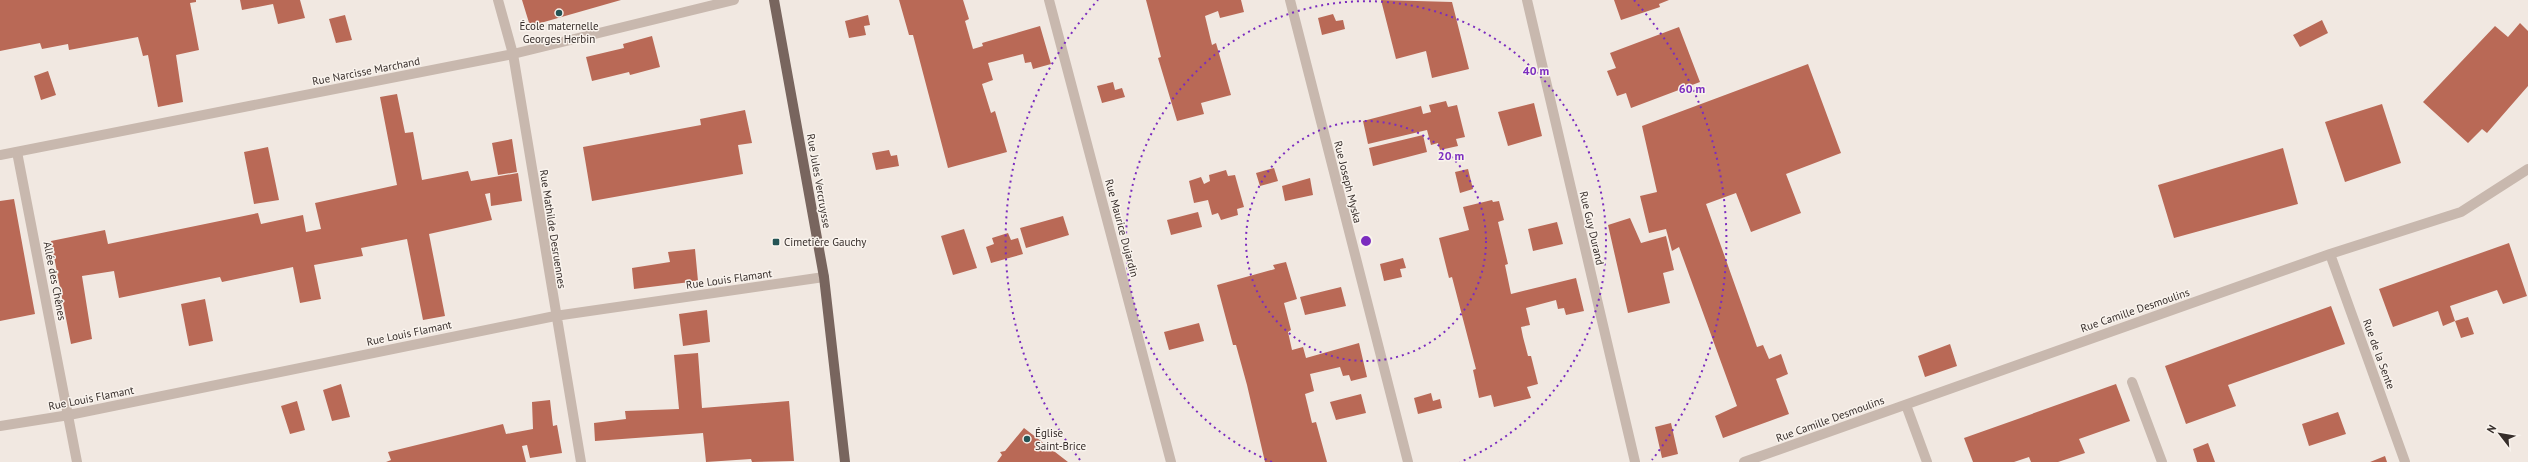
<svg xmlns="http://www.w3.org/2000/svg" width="2528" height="462" viewBox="0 0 2528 462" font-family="'PT Sans',sans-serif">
<rect width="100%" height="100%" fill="#f1e8e1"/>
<path fill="#b96956" d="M0 0H196V2L190 3 199 50 176 55 183 102 158 107 148 55 143 56 138 37 69 50 68 44 42 49 40 43 0 51Z
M240 0H300L305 18 278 24 273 4 242 10Z
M522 0H621L530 26Z
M899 0H963L969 19 965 21 973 49 983 46 982 43 1040 26 1051 64 1033 69 1031 62 1025 63 1023 54 988 63 993 80 982 84 991 113 995 111 1007 152 948 168 913 35H909Z
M1146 0H1241L1244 12 1220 18 1218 11 1205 16 1212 45 1216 43 1231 95 1201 103 1204 114 1177 121 1158 58 1161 57Z
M1381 0 1452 2 1469 69 1432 78 1426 51 1396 59Z
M1614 0H1669L1659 4 1660 7 1621 20Z
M1333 14 1336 21 1343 20 1345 29 1322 35 1318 18Z
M345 15 352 40 336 43 329 19Z
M868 15 870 25 864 26 866 35 849 38 845 21Z
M2322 20 2328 33 2300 47 2293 35Z
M2520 23 2528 31V86L2487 133 2482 129 2468 143 2423 102 2495 26 2508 37Z
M1679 27 1700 82 1631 108 1626 93 1617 96 1607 71 1616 68 1610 53Z
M652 36 660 67 630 75 629 72 592 81 586 57 624 48 623 44Z
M1808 64 1841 153 1786 174 1801 213 1751 232 1736 193 1706 204 1757 347 1763 345 1769 359 1781 354 1788 374 1776 379 1789 414 1723 438 1715 416 1737 406 1679 247 1672 251 1666 229 1649 233 1640 196 1657 192 1642 126Z
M48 71 56 95 41 100 34 76Z
M1113 82 1115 90 1122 88 1125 97 1102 103 1097 86Z
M397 94 405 133 413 132 422 180 468 171 471 181 518 173 522 201 491 206 490 193 485 194 492 220 429 234 445 316 423 320 407 239 361 248 363 256 314 265 321 299 300 303 293 267 222 282 220 277 119 298 114 271 82 276 92 339 71 344 51 241 105 230 108 244 258 213 261 224 303 215 306 232 321 229 315 203 397 185 380 97Z
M1446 101 1448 107 1457 105 1465 137 1456 139 1458 146 1440 150 1438 143 1431 145 1427 130 1368 144 1363 121 1421 106 1423 114 1431 112 1429 105Z
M1534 103 1542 136 1508 146 1498 112Z
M2382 104 2401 163 2345 182 2325 122Z
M745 110 752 143 738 145 743 174 592 201 583 147 701 125 700 119Z
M1423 135 1427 152 1373 166 1369 148Z
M512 139 517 172 498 175 492 143Z
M268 147 279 200 254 204 244 152Z
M2283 148 2298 204 2174 238 2158 185Z
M889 150 891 156 897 155 899 166 876 170 872 153Z
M1274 168 1278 181 1260 186 1256 173Z
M1468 169 1473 189 1460 193 1455 172Z
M1226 170 1228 176 1235 175 1244 207 1237 209 1238 215 1221 220 1218 213 1212 215 1208 200 1194 203 1189 181 1201 177 1204 184 1210 181 1209 175Z
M1310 178 1313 195 1285 201 1282 186Z
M14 199 35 314 0 321V201Z
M1492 200 1493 202 1499 201 1504 220 1498 222 1508 264 1505 265 1511 294 1576 278 1584 311 1566 315 1564 308 1558 309 1556 300 1526 308 1530 325 1521 327 1523 337 1528 356H1531L1538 384 1527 387 1531 398 1494 407 1491 395 1479 398 1473 370 1476 369 1452 277 1449 278 1439 238 1469 230 1463 207Z
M1198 212 1202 227 1171 235 1167 220Z
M1063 216 1069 235 1026 248 1020 228Z
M1630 218 1641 243 1666 236 1674 270 1663 273 1670 303 1628 313 1608 225Z
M1557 222 1563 244 1533 251 1528 229Z
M964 229 977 268 953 275 941 236Z
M1008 233 1011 240 1018 238 1023 254 991 263 986 247 994 244 992 238Z
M2509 243 2527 296 2503 304 2497 290 2450 306 2455 321 2443 326 2438 311 2393 327 2379 289Z
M695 249 698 281 634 289 632 268 670 262 668 252Z
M1403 258 1406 268 1400 269 1402 277 1384 281 1380 264Z
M1286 262 1297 299 1284 303 1291 330 1288 332 1292 350 1303 347 1306 358 1359 343 1367 377 1351 381 1349 375 1343 376 1340 367 1310 374 1314 391 1305 394 1312 423 1316 422 1327 462H1265L1247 385 1236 345H1233L1217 285 1275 269 1273 265Z
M1341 287 1346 306 1305 315 1300 297Z
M205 299 213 341 189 346 181 304Z
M2331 306 2345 344 2228 385 2236 406 2186 424 2165 366Z
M707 310 710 342 683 346 679 314Z
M2468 317 2474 334 2461 338 2455 321Z
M1199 323 1204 341 1169 350 1164 332Z
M1950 344 1957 366 1925 377 1918 356Z
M698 353 702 408 789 401 794 461 752 462 751 459 706 462 703 433 595 441 594 423 626 419 625 411 679 409 674 355Z
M341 384 350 417 332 421 323 390Z
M2116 384 2130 421 2079 439 2085 453 2058 462H2031L2029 457 2014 462H1973L1964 438Z
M1431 393 1433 401 1440 399 1442 408 1418 414 1414 398Z
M1361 394 1366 413 1336 420 1330 402Z
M550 400 553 426 557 425 562 453 530 458 527 445 522 446 526 462H386L391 460 388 452 503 424 506 434 533 429 532 402Z
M297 401 305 430 290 434 281 406Z
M2338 412 2346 434 2309 446 2302 424Z
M1671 423 1678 454 1662 458 1655 427Z
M1024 428 1068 462H997L1002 455 1000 452 1005 451Z
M2208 443 2215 462H2197L2193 449Z
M2385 456 2387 462H2370Z"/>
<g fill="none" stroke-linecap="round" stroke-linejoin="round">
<path stroke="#c8b8ae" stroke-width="10" d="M498 0 513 54 581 462
M1049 0 1171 462
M1290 0 1408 462
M1527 0 1635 462
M17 152 77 462
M0 155 513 54 734 0
M2330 254 2405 462
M2132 382 2162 462
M1906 405 1927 462
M0 426 69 415 555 316 824 277
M1744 462 2330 254 2461 212 2528 169"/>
<path stroke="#78655e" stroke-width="10" d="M774 0 824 277 845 462"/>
</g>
<g fill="none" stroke="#7b2cbf" stroke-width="2" stroke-dasharray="2 4">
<circle cx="1366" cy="241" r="120"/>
<path d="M1272 462A240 240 0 1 1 1460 462"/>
<path d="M1080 460A360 360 0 0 1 1098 0M1634 0A360 360 0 0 1 1652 460"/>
</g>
<g fill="#255455" stroke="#f9f3ed" stroke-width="1.5">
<circle cx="559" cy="13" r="4"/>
<rect x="772" y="238" width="8" height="8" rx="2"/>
<circle cx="1027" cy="439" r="4"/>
</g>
<g text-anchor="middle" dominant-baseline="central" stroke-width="3" stroke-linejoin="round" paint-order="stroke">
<g font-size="11" fill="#372e2b" stroke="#f9f3ed" text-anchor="start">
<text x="559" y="26" text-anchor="middle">École maternelle<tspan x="559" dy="13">Georges Herbin</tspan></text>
<text x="784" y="242">Cimetière Gauchy</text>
<text x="1035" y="433">Église<tspan x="1035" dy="13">Saint-Brice</tspan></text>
</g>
<g font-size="11" fill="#372e2b" stroke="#f9f3ed">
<text transform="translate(366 71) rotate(-11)">Rue Narcisse Marchand</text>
<text transform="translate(819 181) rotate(80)">Rue Jules Vercruysse</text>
<text transform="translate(1348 182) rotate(76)">Rue Joseph Myska</text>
<text transform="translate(1122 228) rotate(75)">Rue Maurice Dujardin</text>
<text transform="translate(1592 228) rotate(77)">Rue Guy Durand</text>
<text transform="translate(553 229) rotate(81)">Rue Mathilde Desruennes</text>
<text transform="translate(729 279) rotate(-8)">Rue Louis Flamant</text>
<text transform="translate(55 281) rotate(79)">Allée des Chênes</text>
<text transform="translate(2135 310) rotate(-19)">Rue Camille Desmoulins</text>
<text transform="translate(409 333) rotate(-12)">Rue Louis Flamant</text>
<text transform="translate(2379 354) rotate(70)">Rue de la Sente</text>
<text transform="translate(91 398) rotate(-11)">Rue Louis Flamant</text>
<text transform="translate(1830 419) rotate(-20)">Rue Camille Desmoulins</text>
</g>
</g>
<circle cx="1366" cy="241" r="6" fill="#7b2cbf" stroke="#f9f3ed" stroke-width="2"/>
<g font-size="12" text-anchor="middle" font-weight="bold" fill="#7b2cbf" stroke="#f9f3ed" stroke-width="3" stroke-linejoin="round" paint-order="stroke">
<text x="1536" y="75">40 m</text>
<text x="1692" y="93">60 m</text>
<text x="1451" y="160">20 m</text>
</g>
<g transform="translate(2500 434) rotate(301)" stroke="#f9f3ed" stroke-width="3" paint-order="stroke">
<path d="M0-3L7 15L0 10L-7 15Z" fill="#372e2b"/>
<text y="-6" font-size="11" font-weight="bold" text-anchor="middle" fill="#372e2b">N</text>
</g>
</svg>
